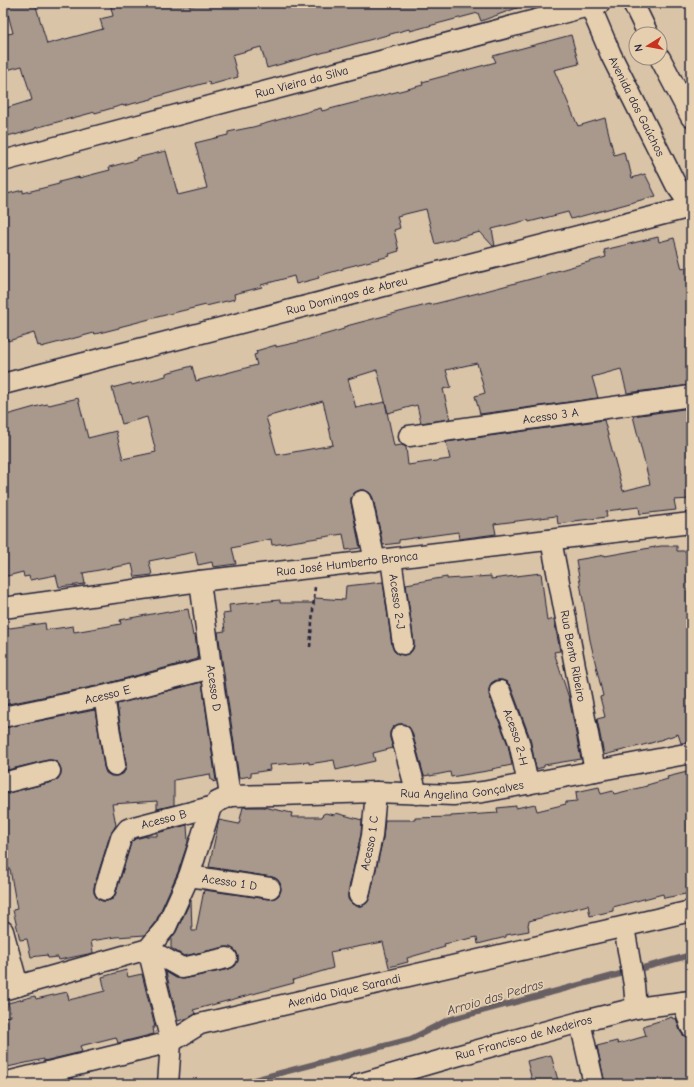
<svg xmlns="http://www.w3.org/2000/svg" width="694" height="1087" viewBox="0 0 694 1087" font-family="'Comic Neue',sans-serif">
<rect width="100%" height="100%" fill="#dac4a8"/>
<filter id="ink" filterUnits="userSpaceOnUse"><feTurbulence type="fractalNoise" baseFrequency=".025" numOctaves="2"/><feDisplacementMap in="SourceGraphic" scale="8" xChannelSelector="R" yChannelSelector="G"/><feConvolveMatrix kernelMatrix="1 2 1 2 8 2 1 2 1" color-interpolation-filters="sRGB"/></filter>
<g filter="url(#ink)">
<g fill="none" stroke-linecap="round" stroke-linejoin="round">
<path stroke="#685f64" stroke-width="6" d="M238 1084 411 1039 448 1020 691 955"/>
</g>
<path fill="#a9998c" stroke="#22223b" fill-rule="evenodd" d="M5 3H35L47 44 103 29 100 19 113 16 110 3H188L189 6 203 3H525V5L481 21 478 13 410 31 409 29 267 68 261 47 232 55 238 77 210 85 209 82 152 98V99L123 106V105L95 113V112L35 128V129L15 135V134L3 137V109L32 100 22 66 3 71V35L13 33Z
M571 35 579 64 554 70 578 126 605 118 614 155 624 152 626 161H628L632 178 645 174 656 196 571 219 568 212 529 222 528 220 492 229 495 246H493L480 232 435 244 426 209 397 216 400 228 394 230 399 251 389 254 390 256 343 268V269L318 276 319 278 296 284 294 276 261 285 262 287 234 294 235 299 206 306V305L177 312 119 327V328L95 334 94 333 41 347 40 345 38 346 34 333 8 341 3 322V307L8 306 3 287V195L23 190V193L59 184V182L79 177V178L110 170 109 167 136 160V158L166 151 178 195 207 188 195 143 228 135V132L253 127 321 108 322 111 423 85 422 82 496 62 493 56Z
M658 237 659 242 674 238 682 269 691 266V385L627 393 621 369 592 377 598 398 480 414 475 396 485 393 477 363 446 370 451 387 443 389 450 419 421 423 417 405 388 413 377 370 348 379 356 408 385 402 394 446 402 445 406 447 408 465 450 459 446 442 604 420 623 491 650 484 633 416 691 408V499L674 500 676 510 640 514 639 507 606 511 607 517 574 521V522L558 524 557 517 556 516 494 524 496 534 459 539 458 532 399 540V543L383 545 373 498 370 493 365 490H360L354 493 351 498V503L360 548 346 550 343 534 272 545 271 539 232 548 236 564 213 567 212 562 198 565 195 552 149 561 152 575 135 577 132 564 83 573 85 584 59 587 56 575 30 580 29 576 24 577 23 572 3 577V416L42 405 48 404 49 405 78 398 88 438 116 431 123 459 156 452 147 417 122 424 112 388 131 383 132 385 166 376V373L192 366 196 381 257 365 254 355 257 354 256 351 276 345V347L299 342 344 329V327L350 325 430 304V305L478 293 546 275V274L606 257 604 250ZM323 401 333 445 277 455 266 417Z
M661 546H677V551H691V742L681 743 678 734 651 743 604 755 597 719 605 717 600 697 603 696 590 640 576 560 605 555V556Z
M541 573 547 621 554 619 560 651 554 652 569 698 581 759 544 765V767L536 769 530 738 511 687 507 682 502 680H496L491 683 489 689V695L508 745 512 765 492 769 493 770 451 777 450 772 430 776V775L424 776 412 732 409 727 404 724H398L393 727 390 732V738L393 748 373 753 375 761 336 770 334 760 309 764V762L269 765 270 770 251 773V776L239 778 218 632 225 631 223 614 230 613 229 605 247 603 280 600V603H314L315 598 345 600 346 586 383 582 392 646 394 651 398 654 404 655 410 653 413 649 414 643 406 584 447 577V579L491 576V579Z
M188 609 193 636 195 635 198 659 101 685 3 705V629L45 623 46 630 73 626 74 632 121 624 120 620 168 611V613Z
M202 682 216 781 213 782V780H211L210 774 174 780V805L157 809V801L112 804 116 825 110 835 94 887V893L97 898 102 901H107L113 899 116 893 131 843 135 839 147 836H157V833L187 825 188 842 178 872 156 921 145 935 116 937 91 941 93 952V953L59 960 58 957 48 958 47 955 31 957 27 939 20 940 13 910 17 909 10 869H7L3 850V794L53 782 58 779 61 774V769L58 763 53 760H48L3 771V728L95 710 104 767 106 773 111 776H117L123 774 126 769V764L117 704Z
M691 771V893L664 898 663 894 613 907V911L590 916 588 905 529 921V923L528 924 529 931 506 935V937L478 944 477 937 444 944 445 947 407 958 408 962 389 967 383 942 330 952 333 968 293 980 294 983 193 1010 196 1014 188 1018 178 1021 166 972 176 978 184 979 229 969 235 966 238 961V956L236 951 230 947H225L184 956 171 948V939L176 932 191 900 192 931H196L204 890 268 899 275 898 279 895 281 890 280 883 277 879 272 877 209 867 219 820 239 824 243 807H263L292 813 291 817H322L323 814H324L325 813 335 815 336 813 362 820 361 834 348 893V899L351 903 356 906H362L367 903 370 897 383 838 385 820H415V818L451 817V816L498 813 497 808 516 806V808L535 804 537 811 566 804V802L577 801 576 792 599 787 601 794 613 791 614 794 647 786V785L668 779 667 777Z
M126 970 128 977 142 974 155 1027H153L154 1034 118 1043 116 1037 80 1046 82 1052 44 1061V1059L3 1068V1017L11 1016 8 1003 35 996 36 999 67 992 69 1000 105 991 102 977Z
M672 1017 673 1019 676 1018 680 1031 684 1036 689 1038 691 1044V1075L687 1077 689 1084H605L597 1046 617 1041 618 1044 646 1036 643 1026Z
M551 1055 559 1084H533L527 1061Z
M73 1078 75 1084H49Z"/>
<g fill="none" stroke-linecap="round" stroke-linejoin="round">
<g stroke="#22223b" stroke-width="23">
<g id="minor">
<path id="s1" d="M589 3 611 55 676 185 691 206"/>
<path d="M633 3 648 34"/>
<path d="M660 58 691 117"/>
<path id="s2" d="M3 161 600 3"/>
<path id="s3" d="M3 384 691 207"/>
<path id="s4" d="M409 436 691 396"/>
<path d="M362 501 375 561"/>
<path id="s5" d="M551 540 595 771"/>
<path id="s6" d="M391 559 403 644"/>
<path id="s7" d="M200 581 211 668 230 796"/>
<path id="s8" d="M3 608 200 581 691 523"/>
<path id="s9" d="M500 691 519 742 528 784"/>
<path d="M104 696 115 765"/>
<path id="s10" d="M3 717 104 696 211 668"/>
<path d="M401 735 417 794"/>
<path d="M3 783 50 771"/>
<path id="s11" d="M189 876 270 888"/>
<path id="s12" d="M105 890 121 838 128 829 134 827 211 807"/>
<path id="s13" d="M359 895 372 836 376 792"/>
<path d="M624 927 634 985 636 1008"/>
<path d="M3 931 18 986"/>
<path d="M148 949 171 1042 168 1084"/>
<path d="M148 949 182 968 227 958"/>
<path id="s14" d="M3 990 148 949 166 927 189 876 211 807 217 802 230 796 277 795 376 792 453 795 483 792 691 753"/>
<path d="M683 1002 691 1027"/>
<path d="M580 1022 594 1084"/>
<path id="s15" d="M3 1083 171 1042 200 1024 691 911"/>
<path id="s16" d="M359 1084 442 1060 580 1022 636 1008 691 1001"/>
</g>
</g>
<path stroke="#22223b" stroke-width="2.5" stroke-dasharray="4 3" stroke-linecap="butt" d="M310 647 315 586"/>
<use href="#minor" stroke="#e6cfaf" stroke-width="20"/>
</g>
</g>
<g text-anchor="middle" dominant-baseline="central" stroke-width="3.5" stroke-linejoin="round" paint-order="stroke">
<g font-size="12" fill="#22223b" stroke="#e6cfaf">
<text stroke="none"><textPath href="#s2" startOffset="309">Rua Vieira da Silva</textPath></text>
<text stroke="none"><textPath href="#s1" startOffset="114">Avenida dos Gaúchos</textPath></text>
<text stroke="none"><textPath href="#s3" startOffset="355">Rua Domingos de Abreu</textPath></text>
<text stroke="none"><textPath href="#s4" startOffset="143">Acesso 3 A</textPath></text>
<text stroke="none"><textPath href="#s8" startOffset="347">Rua José Humberto Bronca</textPath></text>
<text stroke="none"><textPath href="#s6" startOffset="43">Acesso 2-J</textPath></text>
<text stroke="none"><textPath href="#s5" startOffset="118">Rua Bento Ribeiro</textPath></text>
<text stroke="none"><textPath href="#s7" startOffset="108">Acesso D</textPath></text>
<text stroke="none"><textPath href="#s10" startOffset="107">Acesso E</textPath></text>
<text stroke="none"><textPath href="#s9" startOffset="49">Acesso 2-H</textPath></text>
<text stroke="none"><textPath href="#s14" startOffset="562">Rua Angelina Gonçalves</textPath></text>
<text stroke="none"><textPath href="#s12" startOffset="103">Acesso B</textPath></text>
<text stroke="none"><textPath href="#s13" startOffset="53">Acesso 1 C</textPath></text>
<text stroke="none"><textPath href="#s11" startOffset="41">Acesso 1 D</textPath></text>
<text stroke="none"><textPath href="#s15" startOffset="355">Avenida Dique Sarandi</textPath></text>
<text stroke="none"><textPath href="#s16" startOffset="171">Rua Francisco de Medeiros</textPath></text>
</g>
<g font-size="13" font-style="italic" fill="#454150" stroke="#e6cfaf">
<text transform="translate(495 997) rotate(-16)">Arroio das Pedras</text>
</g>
</g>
<rect width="694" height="1087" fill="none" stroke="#e6cfaf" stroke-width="16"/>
<rect x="8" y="8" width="678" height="1071" fill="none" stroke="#22223b" stroke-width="1.5" filter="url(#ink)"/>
<g transform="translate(648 46) rotate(259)"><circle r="19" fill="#e6cfaf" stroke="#988a81"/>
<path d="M0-3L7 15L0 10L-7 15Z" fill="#c8321e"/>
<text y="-6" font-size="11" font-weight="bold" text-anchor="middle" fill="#22223b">N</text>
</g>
</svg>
